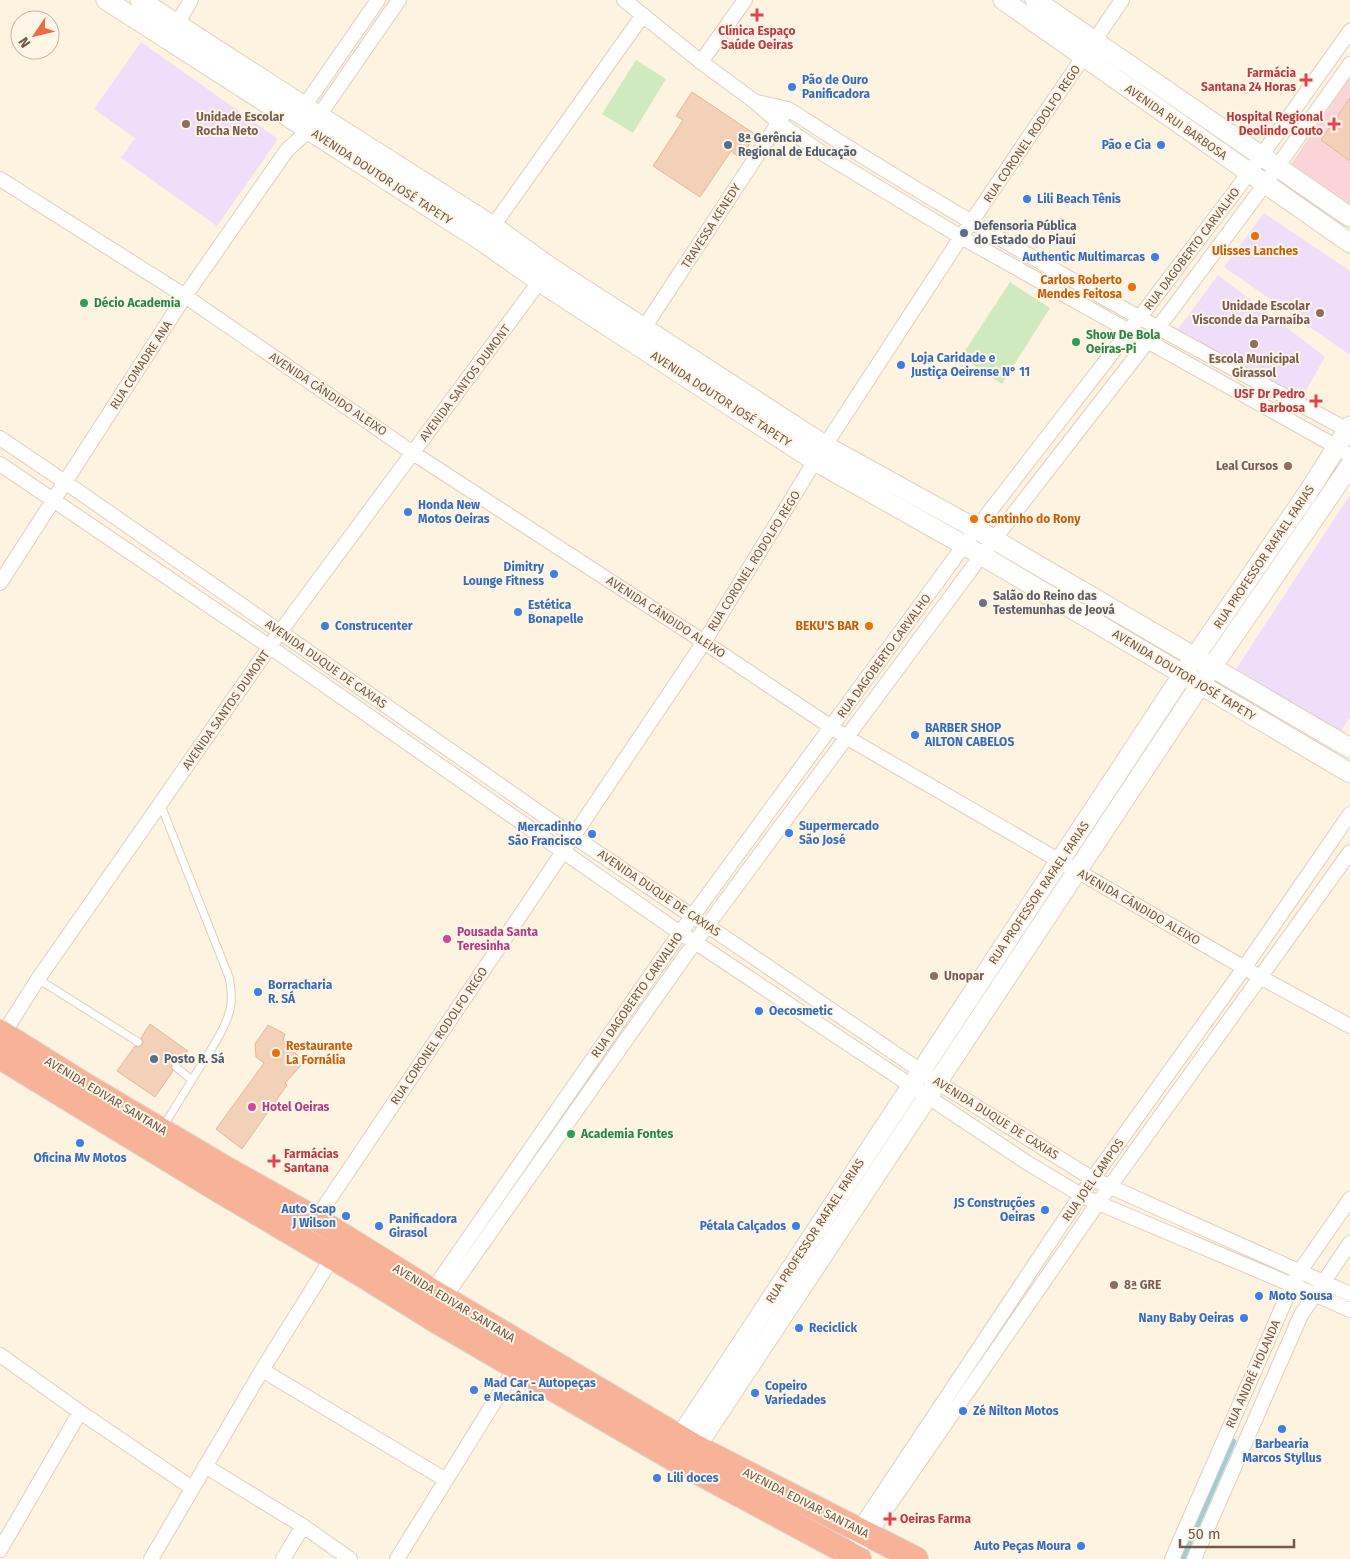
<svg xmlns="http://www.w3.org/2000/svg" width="1350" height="1559" viewBox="0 0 1350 1559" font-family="'Fira Sans',sans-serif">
<rect width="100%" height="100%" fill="#fcf3e1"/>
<path fill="#efdef9" d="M141 42 278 139 217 226 121 158 135 138 94 109Z
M1264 213 1350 271V355L1224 267Z
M1218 275 1325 357 1300 401 1176 332Z
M1350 495V717L1336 739 1234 672Z"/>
<path fill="#fad4d8" d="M1350 76V215L1286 172Z"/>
<path fill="#d0eac0" d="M636 60 666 79 633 133 602 114Z
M1010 282 1050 308 1002 384 961 357Z"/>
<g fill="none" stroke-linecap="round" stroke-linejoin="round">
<path stroke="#9ccdd8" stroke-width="4.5" d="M1183 1559 1234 1441"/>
</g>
<path fill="#f2d1b8" stroke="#e5b899" d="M692 92 756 135 740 158 731 151 700 197 653 166 683 120 676 116Z
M1350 98V161L1321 140Z
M150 1024 188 1051 179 1063 175 1062 172 1064 171 1068 173 1071 155 1097 117 1071 135 1046 138 1047 142 1045 143 1042 141 1038Z
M268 1025 285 1034 283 1040 304 1062 285 1083 287 1085 242 1149 216 1129 264 1063 256 1057 255 1044Z"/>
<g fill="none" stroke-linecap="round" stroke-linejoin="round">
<g stroke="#e1cfbd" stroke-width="9">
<path id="lane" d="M160 803 229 977C231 987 232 995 231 1004 229 1026 204 1060 192 1080
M38 979 138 1042
M163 1127 192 1080 176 1067"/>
</g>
<g stroke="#e1cfbd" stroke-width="16">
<path id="street" d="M624 0 701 62 754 101 779 123 825 155 961 237 1337 447 1350 456
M169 28 177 24 191 0
M701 62 745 0
M757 102 788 109C969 226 1159 330 1350 431
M299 114 378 0
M0 179 185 296 413 453 704 642 846 737 1260 977 1350 1026
M488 233 643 15
M640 334 783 116
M0 438 65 482 573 836 692 916 708 926 937 1082 1093 1179 1350 1294
M0 464 270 647 680 933 695 942 1026 1162 1081 1195 1098 1203 1314 1294 1350 1310
M0 583 185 296 287 150 309 130 399 0
M0 1039 38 979 280 632 545 274
M316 1219 704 642 815 461 961 237 1122 0
M432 1291 680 933 976 529 1140 317 1249 173 1350 31
M444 1298 695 942 981 556 1158 328 1265 184 1350 64
M0 1355 80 1412 192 1488
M262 1370 446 1480
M205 1466 303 1526 350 1559
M855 1535 1081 1195 1244 968 1350 814
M0 1550 80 1412
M854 1556 1098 1203 1350 852
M151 1559 262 1370 332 1258
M283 1559 303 1526
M397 1559 516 1367
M1172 1559 1292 1285 1300 1271 1350 1199
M1194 1559 1301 1315 1350 1243"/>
</g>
<g stroke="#e6d0bb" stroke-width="21">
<path id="secondary" d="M106 0 483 242 540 282 815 461 964 545 1350 773
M140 0 304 106 493 226 550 267 826 446 976 529 1350 748
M1003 0 1350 243
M1035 0 1350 217
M680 1437 1183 674 1307 494 1350 426
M696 1447 1212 667 1350 466"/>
</g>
<g stroke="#ded7d3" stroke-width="26">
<path id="highway" d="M0 1032 80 1082 225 1168 316 1219 432 1291 696 1447 916 1559
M0 1057 215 1188 359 1273 438 1322 677 1461 859 1559"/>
</g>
<use href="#lane" stroke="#fff" stroke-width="7"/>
<use href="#street" stroke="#fff" stroke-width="14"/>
<use href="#secondary" stroke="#fff" stroke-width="19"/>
<use href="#highway" stroke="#f8b297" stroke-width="24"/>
</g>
<g fill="#e0444e" stroke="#fff6e8" stroke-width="2">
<path d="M754.5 7.5h5v5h5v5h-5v5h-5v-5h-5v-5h5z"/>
<path d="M1303.5 72.5h5v5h5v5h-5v5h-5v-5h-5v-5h5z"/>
<path d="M1331.5 116.5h5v5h5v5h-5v5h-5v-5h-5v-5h5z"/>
<path d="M1313.5 393.5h5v5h5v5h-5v5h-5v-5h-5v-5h5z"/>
<path d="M271.5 1153.5h5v5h5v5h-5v5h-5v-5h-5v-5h5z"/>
<path d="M887.5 1511.5h5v5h5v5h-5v5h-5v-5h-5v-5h5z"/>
</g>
<g fill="#3f7fe0" stroke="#fff6e8" stroke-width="2">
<circle cx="792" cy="87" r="5"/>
<circle cx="1161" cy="145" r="5"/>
<circle cx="1027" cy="199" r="5"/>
<circle cx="1155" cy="257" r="5"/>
<circle cx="901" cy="365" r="5"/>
<circle cx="408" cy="512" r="5"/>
<circle cx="554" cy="574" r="5"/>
<circle cx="518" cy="612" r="5"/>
<circle cx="325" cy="626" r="5"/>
<circle cx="915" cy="735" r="5"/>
<circle cx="789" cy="833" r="5"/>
<circle cx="592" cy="834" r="5"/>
<circle cx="258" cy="992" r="5"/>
<circle cx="759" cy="1011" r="5"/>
<circle cx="80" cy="1143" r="5"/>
<circle cx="1045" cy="1210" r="5"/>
<circle cx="346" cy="1216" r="5"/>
<circle cx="379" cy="1226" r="5"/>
<circle cx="796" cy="1226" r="5"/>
<circle cx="1259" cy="1296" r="5"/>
<circle cx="1244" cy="1318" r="5"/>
<circle cx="799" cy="1328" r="5"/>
<circle cx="474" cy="1390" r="5"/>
<circle cx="755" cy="1393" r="5"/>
<circle cx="963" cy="1411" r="5"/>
<circle cx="1282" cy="1429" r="5"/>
<circle cx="657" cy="1478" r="5"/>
<circle cx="1081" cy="1546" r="5"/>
</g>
<g fill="#8d6e63" stroke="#fff6e8" stroke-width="2">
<circle cx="186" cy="124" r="5"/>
<circle cx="1320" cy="313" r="5"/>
<circle cx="1254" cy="344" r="5"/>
<circle cx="1288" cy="466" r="5"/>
<circle cx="934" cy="976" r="5"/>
<circle cx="1114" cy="1285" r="5"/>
</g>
<g fill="#5c6f8a" stroke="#fff6e8" stroke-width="2">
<circle cx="728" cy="145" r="5"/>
<circle cx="964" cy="233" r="5"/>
<circle cx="154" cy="1059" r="5"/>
</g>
<g fill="#e8710a" stroke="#fff6e8" stroke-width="2">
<circle cx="1255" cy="236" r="5"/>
<circle cx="1132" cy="287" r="5"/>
<circle cx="974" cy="519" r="5"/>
<circle cx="869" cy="626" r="5"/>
<circle cx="276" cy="1053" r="5"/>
</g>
<g fill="#2e9e5b" stroke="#fff6e8" stroke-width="2">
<circle cx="84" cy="303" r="5"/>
<circle cx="1076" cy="342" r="5"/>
<circle cx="571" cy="1134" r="5"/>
</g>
<circle fill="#6b7280" stroke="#fff6e8" stroke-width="2" cx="983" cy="603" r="5"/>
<g fill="#d1479c" stroke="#fff6e8" stroke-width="2">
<circle cx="447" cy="939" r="5"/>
<circle cx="252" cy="1107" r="5"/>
</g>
<g text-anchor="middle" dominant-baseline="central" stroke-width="4" stroke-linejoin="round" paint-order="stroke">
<g font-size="12" font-weight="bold" fill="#be3a42" stroke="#fff6e8" text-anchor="end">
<text x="757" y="31" text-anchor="middle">Clínica Espaço<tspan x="757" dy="14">Saúde Oeiras</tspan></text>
<text x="1296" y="73">Farmácia<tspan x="1296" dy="14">Santana 24 Horas</tspan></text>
<text x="1323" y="117">Hospital Regional<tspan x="1323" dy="14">Deolindo Couto</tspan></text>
<text x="1305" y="394">USF Dr Pedro<tspan x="1305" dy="14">Barbosa</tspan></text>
<text x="284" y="1154" text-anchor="start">Farmácias<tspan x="284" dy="14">Santana</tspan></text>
<text x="900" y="1519" text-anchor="start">Oeiras Farma</text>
</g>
<g font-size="12" font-weight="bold" fill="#366cbe" stroke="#fff6e8" text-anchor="start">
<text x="802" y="80">Pão de Ouro<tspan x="802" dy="14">Panificadora</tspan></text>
<text x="1151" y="145" text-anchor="end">Pão e Cia</text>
<text x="1037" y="199">Lili Beach Tênis</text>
<text x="1145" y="257" text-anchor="end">Authentic Multimarcas</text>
<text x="911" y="358">Loja Caridade e<tspan x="911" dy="14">Justiça Oeirense N° 11</tspan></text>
<text x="418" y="505">Honda New<tspan x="418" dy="14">Motos Oeiras</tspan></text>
<text x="544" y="567" text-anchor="end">Dimitry<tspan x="544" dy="14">Lounge Fitness</tspan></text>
<text x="528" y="605">Estética<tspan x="528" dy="14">Bonapelle</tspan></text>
<text x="335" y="626">Construcenter</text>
<text x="925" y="728">BARBER SHOP<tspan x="925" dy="14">AILTON CABELOS</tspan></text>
<text x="799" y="826">Supermercado<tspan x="799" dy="14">São José</tspan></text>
<text x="582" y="827" text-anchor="end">Mercadinho<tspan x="582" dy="14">São Francisco</tspan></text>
<text x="268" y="985">Borracharia<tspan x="268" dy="14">R. SÁ</tspan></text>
<text x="769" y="1011">Oecosmetic</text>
<text x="80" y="1158" text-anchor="middle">Oficina Mv Motos</text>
<text x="1035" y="1203" text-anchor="end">JS Construções<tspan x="1035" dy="14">Oeiras</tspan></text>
<text x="336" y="1209" text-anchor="end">Auto Scap<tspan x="336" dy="14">J Wilson</tspan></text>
<text x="389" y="1219">Panificadora<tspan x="389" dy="14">Girasol</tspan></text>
<text x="786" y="1226" text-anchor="end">Pétala Calçados</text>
<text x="1269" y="1296">Moto Sousa</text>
<text x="1234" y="1318" text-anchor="end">Nany Baby Oeiras</text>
<text x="809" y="1328">Reciclick</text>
<text x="484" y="1383">Mad Car - Autopeças<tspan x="484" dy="14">e Mecânica</tspan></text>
<text x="765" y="1386">Copeiro<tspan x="765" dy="14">Variedades</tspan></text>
<text x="973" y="1411">Zé Nilton Motos</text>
<text x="1282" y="1444" text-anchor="middle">Barbearia<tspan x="1282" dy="14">Marcos Styllus</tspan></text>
<text x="667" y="1478">Lili doces</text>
<text x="1071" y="1546" text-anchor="end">Auto Peças Moura</text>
</g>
<g font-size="12" font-weight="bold" fill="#785e54" stroke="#fff6e8" text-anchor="start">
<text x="196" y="117">Unidade Escolar<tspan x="196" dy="14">Rocha Neto</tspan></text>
<text x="1310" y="306" text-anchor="end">Unidade Escolar<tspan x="1310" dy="14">Visconde da Parnaíba</tspan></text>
<text x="1254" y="359" text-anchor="middle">Escola Municipal<tspan x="1254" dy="14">Girassol</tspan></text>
<text x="1278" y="466" text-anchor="end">Leal Cursos</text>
<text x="944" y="976">Unopar</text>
<text x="1124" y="1285">8ª GRE</text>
</g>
<g font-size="12" fill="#745948" stroke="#fff6e8">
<text transform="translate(1176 122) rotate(35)">AVENIDA RUI BARBOSA</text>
<text transform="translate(1032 134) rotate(-56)">RUA CORONEL RODOLFO REGO</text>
<text transform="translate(382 177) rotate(33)">AVENIDA DOUTOR JOSÉ TAPETY</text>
<text transform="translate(711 226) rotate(-57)">TRAVESSA KENEDY</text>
<text transform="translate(1192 249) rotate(-53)">RUA DAGOBERTO CARVALHO</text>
<text transform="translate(141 365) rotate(-57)">RUA COMADRE ANA</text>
<text transform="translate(465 383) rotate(-53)">AVENIDA SANTOS DUMONT</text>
<text transform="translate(328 394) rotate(34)">AVENIDA CÂNDIDO ALEIXO</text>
<text transform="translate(721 399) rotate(33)">AVENIDA DOUTOR JOSÉ TAPETY</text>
<text transform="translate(1264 557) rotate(-56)">RUA PROFESSOR RAFAEL FARIAS</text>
<text transform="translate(754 561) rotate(-58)">RUA CORONEL RODOLFO REGO</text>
<text transform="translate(666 617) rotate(33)">AVENIDA CÂNDIDO ALEIXO</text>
<text transform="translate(884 656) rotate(-54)">RUA DAGOBERTO CARVALHO</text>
<text transform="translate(326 664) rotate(35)">AVENIDA DUQUE DE CAXIAS</text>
<text transform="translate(1184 675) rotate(31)">AVENIDA DOUTOR JOSÉ TAPETY</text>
<text transform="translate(226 710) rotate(-55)">AVENIDA SANTOS DUMONT</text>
<text transform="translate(659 893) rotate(34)">AVENIDA DUQUE DE CAXIAS</text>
<text transform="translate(1039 893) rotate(-56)">RUA PROFESSOR RAFAEL FARIAS</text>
<text transform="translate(1139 907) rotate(30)">AVENIDA CÂNDIDO ALEIXO</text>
<text transform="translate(637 995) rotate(-55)">RUA DAGOBERTO CARVALHO</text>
<text transform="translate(439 1036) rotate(-56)">RUA CORONEL RODOLFO REGO</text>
<text transform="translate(106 1096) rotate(31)">AVENIDA EDIVAR SANTANA</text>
<text transform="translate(996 1118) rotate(32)">AVENIDA DUQUE DE CAXIAS</text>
<text transform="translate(1093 1180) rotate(-55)">RUA JOEL CAMPOS</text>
<text transform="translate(815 1231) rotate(-57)">RUA PROFESSOR RAFAEL FARIAS</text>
<text transform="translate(454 1303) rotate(31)">AVENIDA EDIVAR SANTANA</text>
<text transform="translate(1253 1374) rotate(-66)">RUA ANDRÉ HOLANDA</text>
<text transform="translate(806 1503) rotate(27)">AVENIDA EDIVAR SANTANA</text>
</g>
<g font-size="12" font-weight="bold" fill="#4e5e75" stroke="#fff6e8" text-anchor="start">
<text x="738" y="138">8ª Gerência<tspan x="738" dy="14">Regional de Educação</tspan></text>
<text x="974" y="226">Defensoria Pública<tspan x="974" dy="14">do Estado do Piauí</tspan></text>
<text x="164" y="1059">Posto R. Sá</text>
</g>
<g font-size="12" font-weight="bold" fill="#c56008" stroke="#fff6e8" text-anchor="end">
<text x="1255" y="251" text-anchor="middle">Ulisses Lanches</text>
<text x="1122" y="280">Carlos Roberto<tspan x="1122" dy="14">Mendes Feitosa</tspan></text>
<text x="984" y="519" text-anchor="start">Cantinho do Rony</text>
<text x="859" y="626">BEKU'S BAR</text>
<text x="286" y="1046" text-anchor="start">Restaurante<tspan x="286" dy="14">La Fornália</tspan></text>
</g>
<g font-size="12" font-weight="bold" fill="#27864d" stroke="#fff6e8" text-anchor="start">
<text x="94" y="303">Décio Academia</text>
<text x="1086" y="335">Show De Bola<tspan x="1086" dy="14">Oeiras-Pi</tspan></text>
<text x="581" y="1134">Academia Fontes</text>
</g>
<g font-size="12" font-weight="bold" fill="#5b616d" stroke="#fff6e8" text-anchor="start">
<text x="993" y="596">Salão do Reino das<tspan x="993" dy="14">Testemunhas de Jeová</tspan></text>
</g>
<g font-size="12" font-weight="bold" fill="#b23c85" stroke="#fff6e8" text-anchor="start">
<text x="457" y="932">Pousada Santa<tspan x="457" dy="14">Teresinha</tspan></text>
<text x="262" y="1107">Hotel Oeiras</text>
</g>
</g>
<g transform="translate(35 35) rotate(235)"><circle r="24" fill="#fff6e8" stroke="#c7b7a8"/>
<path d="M0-4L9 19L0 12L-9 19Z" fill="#e96c44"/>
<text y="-8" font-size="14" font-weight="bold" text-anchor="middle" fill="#745948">N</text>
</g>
<path d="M1180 1539v8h114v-8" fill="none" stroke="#745948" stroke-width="2.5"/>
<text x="1188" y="1539" font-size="15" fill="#745948" stroke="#fff6e8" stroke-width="4" paint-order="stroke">50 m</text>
</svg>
